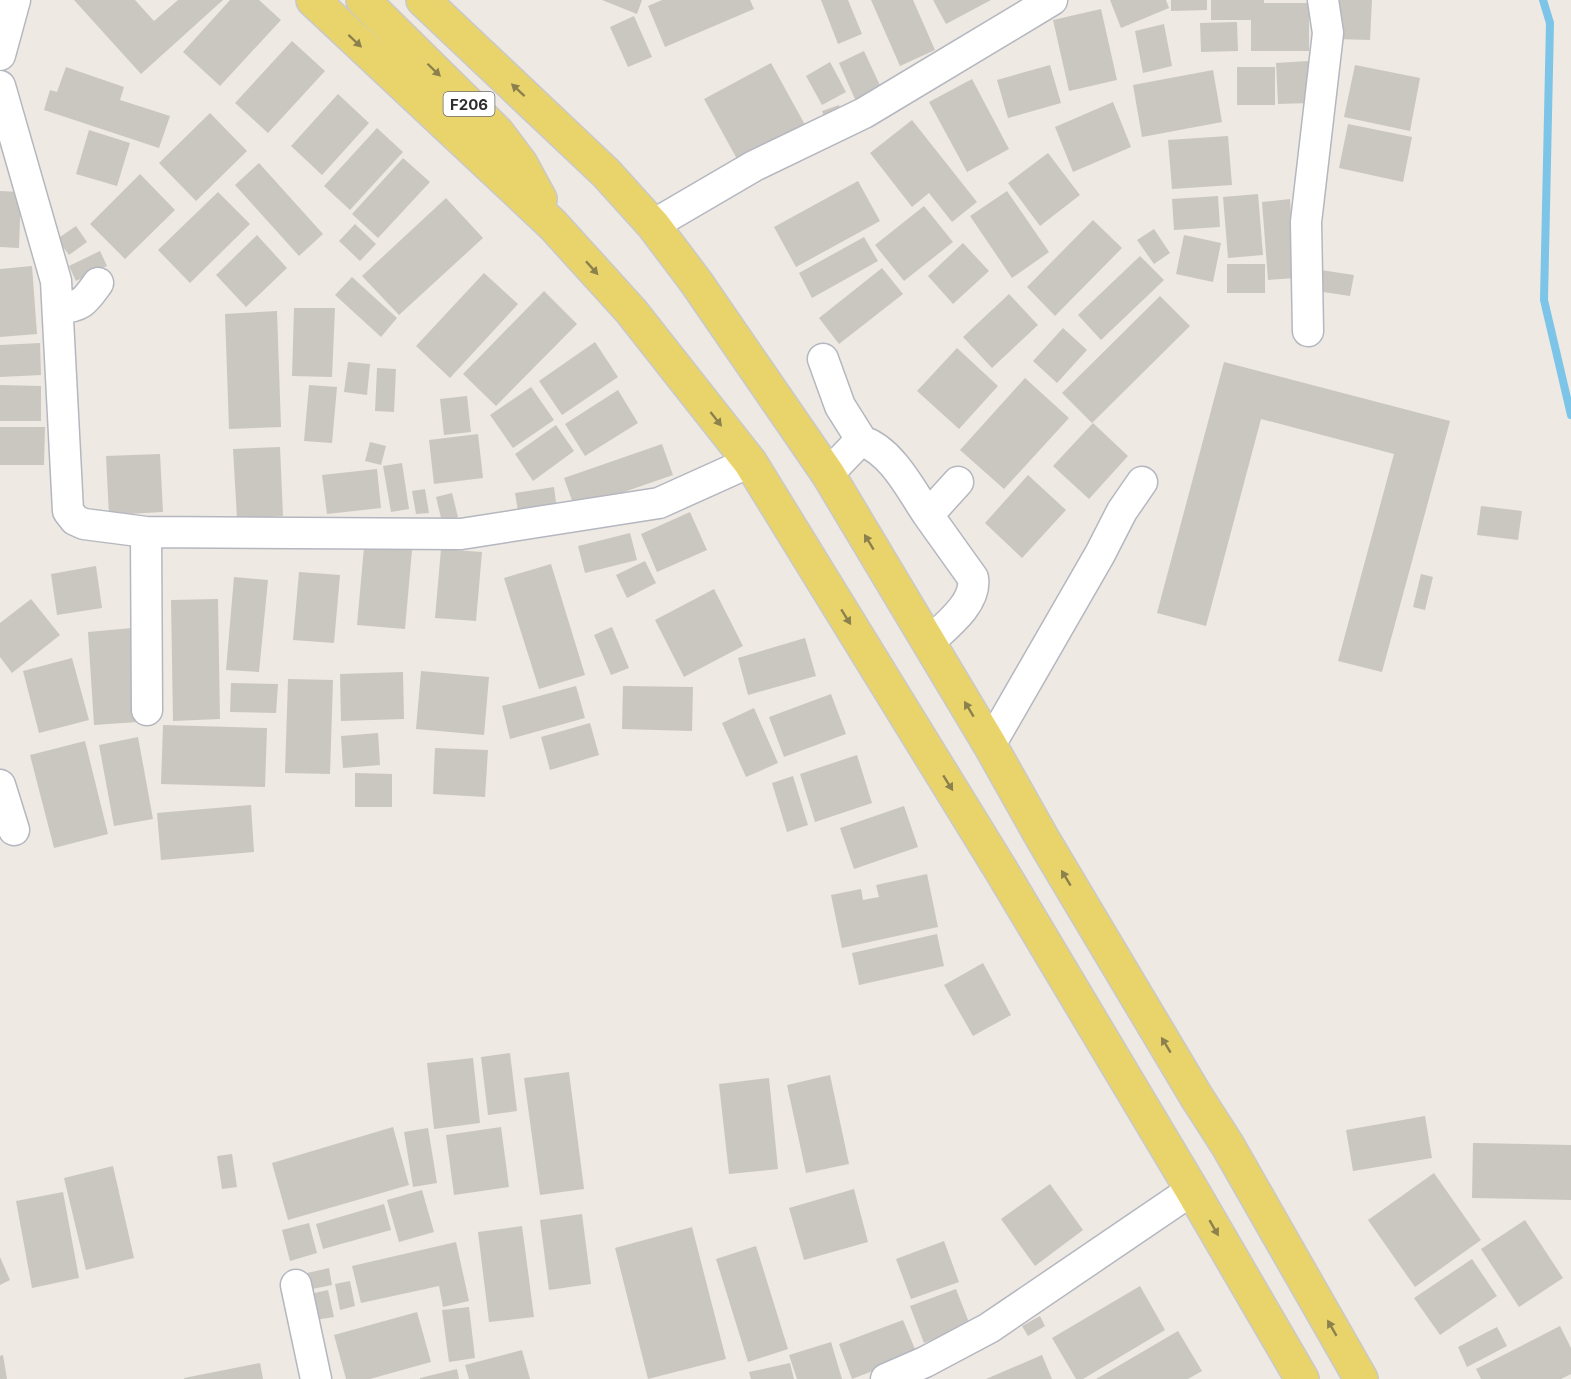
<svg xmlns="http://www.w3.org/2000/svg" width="1571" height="1379" viewBox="0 0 1571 1379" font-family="Inter,sans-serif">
<rect width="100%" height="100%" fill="#eee9e2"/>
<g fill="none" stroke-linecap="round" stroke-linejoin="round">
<path stroke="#7cc5e8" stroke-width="8" d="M1543 0 1550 23 1544 300 1571 415"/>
</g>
<path fill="#cac7c0" d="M74 0H135L154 21 178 0H223L141 74Z
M230 0H259L281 20 220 86 183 52Z
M602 0H642L637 14Z
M662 0H750L754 9 665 47 648 6Z
M821 0H848L862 34 838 44Z
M871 0H913L935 50 900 66Z
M933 0H991L946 24Z
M1110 0H1166L1169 8 1121 28Z
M1171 0H1207V10L1171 11Z
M1211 0H1264V3H1309V51H1251V20H1211Z
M1337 0H1372L1370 40 1335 39Z
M1101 9 1117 80 1069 91 1053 20Z
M634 16 652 57 628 67 610 27Z
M1237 22 1238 51 1201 52 1200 23Z
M1164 24 1172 66 1143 73 1135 31Z
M292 41 325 71 268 133 235 103Z
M864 51 884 94 858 106 839 63Z
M1308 61 1310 103 1278 104 1276 63Z
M830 62 846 92 822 105 806 76Z
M771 63 809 132 742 168 704 99Z
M1050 65 1061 103 1008 118 997 80Z
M1355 65 1420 78 1410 131 1344 117Z
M66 67 124 87 120 100 170 116 159 148 44 110 50 90 57 92Z
M1237 67H1275V105H1237Z
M1213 70 1222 122 1142 137 1133 85Z
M972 79 1009 149 967 172 929 102Z
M338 94 369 123 322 175 291 146Z
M1113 102 1131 147 1073 172 1055 127Z
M839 105 844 121 827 126 822 111Z
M210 113 247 151 196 201 159 163Z
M912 120 977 202 952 222 929 193 912 207 870 153Z
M1348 124 1412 137 1403 182 1339 168Z
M377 128 403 152 350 210 324 186Z
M89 130 130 143 117 186 76 174Z
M1228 136 1232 185 1172 189 1168 140Z
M1048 153 1080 195 1040 226 1008 183Z
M403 158 430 182 378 238 352 214Z
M259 163 323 234 299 256 235 185Z
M140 174 175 210 125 259 90 224Z
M858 181 880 221 796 267 774 227Z
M0 191 21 192 19 248 0 247Z
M1007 191 1049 252 1012 278 970 216Z
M218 192 250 224 190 283 158 250Z
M1258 194 1263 255 1228 258 1223 197Z
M1218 196 1220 227 1174 230 1172 199Z
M446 198 483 238 399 315 362 276Z
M1290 199 1295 278 1268 280 1262 202Z
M924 206 953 242 904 281 875 245Z
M1093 220 1122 248 1055 316 1027 287Z
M355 224 376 244 360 261 339 241Z
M76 226 87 242 69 255 57 239Z
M1154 229 1170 253 1154 264 1137 240Z
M257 235 287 268 246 307 216 275Z
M1184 235 1221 243 1213 282 1176 274Z
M864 237 878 261 812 298 799 273Z
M963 243 989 271 953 304 928 276Z
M100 251 107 266 76 281 69 266Z
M1140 256 1164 280 1101 340 1078 315Z
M1227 264H1265V293H1227Z
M32 266 37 334 0 337V269Z
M882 268 903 294 839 344 819 318Z
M1314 269 1354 275 1350 296 1310 290Z
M484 273 518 304 450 378 416 346Z
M352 277 397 318 381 337 335 295Z
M544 291 577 324 496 406 463 374Z
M1009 294 1038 325 992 368 963 337Z
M1160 296 1190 326 1092 423 1062 393Z
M294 308H335L332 377 292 376Z
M277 311 281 427 229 429 225 314Z
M1063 328 1087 350 1057 383 1033 361Z
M595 342 618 377 562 415 539 381Z
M40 343 41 375 0 377V345Z
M957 348 998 386 959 429 917 391Z
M348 362 370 364 367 395 344 392Z
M1224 362 1450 421 1382 672 1338 661 1394 454 1261 419 1206 626 1157 613Z
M377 368 396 369 394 412 375 411Z
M1025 378 1069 418 1004 489 960 450Z
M0 385 41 386V421H0Z
M309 385 337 387 332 443 304 441Z
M531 387 554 420 513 448 490 415Z
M618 390 638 423 585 456 565 424Z
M467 396 471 432 444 435 440 399Z
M1093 423 1128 456 1089 499 1053 466Z
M556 425 574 451 533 481 515 454Z
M0 427H45L44 465H0Z
M478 434 483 478 434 484 429 440Z
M370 442 386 446 381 465 365 461Z
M662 444 673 475 575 509 564 478Z
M280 447 283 516 237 519 233 449Z
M160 454 163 512 109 515 106 456Z
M402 463 409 509 391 512 383 466Z
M377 469 381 508 327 514 322 475Z
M1028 475 1066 510 1022 558 985 523Z
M554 487 557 510 519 517 515 493Z
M425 489 429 513 416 514 412 491Z
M452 493 458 517 442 522 436 497Z
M1481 506 1522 511 1518 540 1477 535Z
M690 512 707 550 657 572 641 534Z
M630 533 637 560 585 573 578 546Z
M364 547 412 550 405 629 357 625Z
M441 549 482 552 476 621 435 618Z
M645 561 656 583 627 598 616 575Z
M551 564 585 675 539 689 504 578Z
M96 566 102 608 57 615 51 574Z
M299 572 340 575 334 643 293 640Z
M1421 574 1433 577 1425 610 1413 607Z
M234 577 268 580 259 672 226 670Z
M714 589 743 646 684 677 655 620Z
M31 599 60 635 12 673 0 657V623Z
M218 599 220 719 173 721 171 600Z
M612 627 629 668 611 675 594 635Z
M132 628 138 722 94 725 88 632Z
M805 638 816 676 748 695 738 658Z
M72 658 89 720 39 733 23 671Z
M421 671 489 677 484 735 416 729Z
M403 672 404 719 341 721 340 674Z
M288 679 333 680 330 774 285 773Z
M231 683 278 684 276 713 230 712Z
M576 686 585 718 510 739 502 706Z
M623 686 693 687 692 731 622 729Z
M831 694 846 734 784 757 769 717Z
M754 708 778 763 746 777 722 723Z
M590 723 599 755 550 770 541 737Z
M163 725 267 728 265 787 161 784Z
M378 733 380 765 343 768 341 736Z
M138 737 153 819 114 826 99 745Z
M85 741 108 834 54 848 30 755Z
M435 748 488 750 485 797 433 794Z
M857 755 872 803 815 822 800 774Z
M355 773 392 774V807H355Z
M793 776 808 825 787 832 772 783Z
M251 805 254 852 161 860 157 813Z
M904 806 918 847 854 869 840 828Z
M927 874 938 927 842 948 831 895 861 889 863 900 879 897 876 885Z
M937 934 944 966 859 985 852 953Z
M983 963 1011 1015 973 1036 944 985Z
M510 1053 517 1111 488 1115 481 1057Z
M473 1058 480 1123 434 1129 427 1063Z
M569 1072 584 1189 540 1195 524 1078Z
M830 1075 849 1164 806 1173 787 1085Z
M769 1078 778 1169 729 1174 719 1084Z
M1425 1116 1432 1158 1353 1171 1346 1130Z
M393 1127 409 1185 288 1220 272 1163Z
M501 1127 509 1187 454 1195 446 1135Z
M428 1128 437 1183 413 1187 404 1132Z
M1473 1143 1571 1145V1200L1472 1198Z
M232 1154 237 1187 222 1189 217 1156Z
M113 1166 134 1258 86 1270 64 1178Z
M1434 1173 1481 1240 1415 1287 1368 1220Z
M1050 1184 1083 1230 1035 1266 1001 1219Z
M854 1189 868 1242 804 1260 789 1208Z
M422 1190 434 1232 399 1242 387 1200Z
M63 1192 79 1278 32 1288 16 1201Z
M384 1204 391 1230 323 1249 316 1224Z
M582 1214 591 1284 549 1290 540 1220Z
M1525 1220 1563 1278 1519 1307 1481 1249Z
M309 1223 317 1253 290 1261 282 1230Z
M522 1226 534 1317 489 1322 478 1232Z
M692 1227 726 1359 648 1379 615 1248Z
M944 1241 959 1282 911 1299 896 1259Z
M456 1242 469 1301 443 1307 439 1286 361 1303 352 1266Z
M756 1246 788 1349 748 1362 716 1259Z
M0 1257 10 1280 0 1285Z
M1472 1259 1497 1296 1440 1335 1414 1298Z
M329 1268 332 1285 307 1290 303 1274Z
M350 1281 355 1306 340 1310 335 1284Z
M1140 1286 1165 1330 1083 1379H1076L1052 1338Z
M956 1289 970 1325 924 1343 910 1306Z
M328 1290 334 1317 315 1320 310 1294Z
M469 1307 475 1358 449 1362 442 1310Z
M417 1312 431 1362 370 1379H346L334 1335Z
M1040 1316 1045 1326 1028 1336 1022 1326Z
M903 1320 917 1354 852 1379 839 1344Z
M1560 1326 1571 1348V1374L1561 1379H1481L1476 1369Z
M1497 1327 1507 1346 1467 1367 1458 1347Z
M1178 1331 1202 1371 1188 1379H1096Z
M831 1342 842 1379H797L789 1355Z
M522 1350 530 1379H469L465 1365Z
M3 1355 7 1379H0V1356Z
M1042 1355 1052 1379H986Z
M260 1363 263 1379H184V1378Z
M790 1363 794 1379H751L749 1372Z
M457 1369 459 1379H420V1378Z"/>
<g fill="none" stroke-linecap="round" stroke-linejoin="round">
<g stroke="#b5b7c0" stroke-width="33">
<path id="minor" d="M0 55 15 0
M0 86 56 281 68 511 75 520 84 524 146 532 461 534 659 503 750 462
M653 225 754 166 864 113 1052 0
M59 308C82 307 85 301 98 283
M1308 331 1306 222 1328 33 1323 0
M823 359 840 406 862 441 853 448 828 474
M862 441C892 451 911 490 928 515
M146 532 147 710
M929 642C946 626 977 603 973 578L928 515 958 482
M990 745 1100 554 1122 511 1142 482
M0 785 14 830
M296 1285 316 1379
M886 1379 925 1362 989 1328 1192 1190"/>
</g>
<g stroke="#c9c9c9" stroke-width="36">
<path id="major" d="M313 0 553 225 631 311 750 462 1001 870 1192 1190 1302 1379
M363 0 497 132 521 164 540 199
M423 0 606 173 653 225 696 282 828 474 990 745 1044 841 1196 1096 1228 1146 1361 1379"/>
</g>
<use href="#minor" stroke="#fff" stroke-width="30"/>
<use href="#major" stroke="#e9d46c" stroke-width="33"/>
</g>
<defs><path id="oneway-solid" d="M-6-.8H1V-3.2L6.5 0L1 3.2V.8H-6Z" transform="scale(1.5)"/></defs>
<g fill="#8c814d">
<use href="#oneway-solid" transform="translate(355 41) rotate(43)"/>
<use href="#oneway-solid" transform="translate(434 70) rotate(44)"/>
<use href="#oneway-solid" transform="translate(518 90) rotate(-137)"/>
<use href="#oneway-solid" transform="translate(592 268) rotate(48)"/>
<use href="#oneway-solid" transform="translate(716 419) rotate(52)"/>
<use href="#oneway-solid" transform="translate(869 542) rotate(-121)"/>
<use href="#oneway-solid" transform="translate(846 617) rotate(58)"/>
<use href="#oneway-solid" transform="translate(969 709) rotate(-121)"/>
<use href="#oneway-solid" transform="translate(948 783) rotate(58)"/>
<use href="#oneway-solid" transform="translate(1066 878) rotate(-121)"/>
<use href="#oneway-solid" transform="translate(1166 1045) rotate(-121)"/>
<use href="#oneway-solid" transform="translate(1214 1228) rotate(60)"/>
<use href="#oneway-solid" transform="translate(1332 1328) rotate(-120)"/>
</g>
<g text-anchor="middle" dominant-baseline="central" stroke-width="4.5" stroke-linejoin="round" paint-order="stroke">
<rect fill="#fff" stroke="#6d6d6d" stroke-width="1.5" x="443.5" y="92" width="51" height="24" rx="4.5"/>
<g font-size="15" font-weight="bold" fill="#2e2e2e">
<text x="469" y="104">F206</text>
</g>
</g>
</svg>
